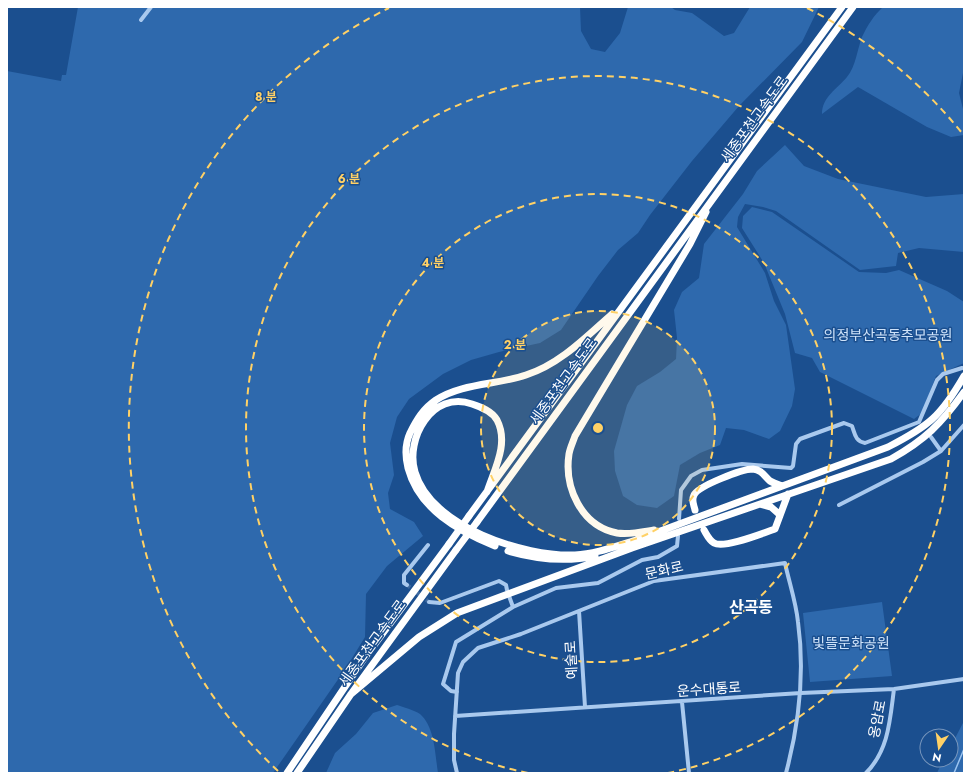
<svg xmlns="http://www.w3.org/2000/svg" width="971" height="780" viewBox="0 0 971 780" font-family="Jost,'Noto Sans KR',sans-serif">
<rect width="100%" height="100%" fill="#1b4f8f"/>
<path fill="#2e69ad" d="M78 7H580L581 31 591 49 605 52 620 33 628 7H671L675 10 692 13 724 36 734 33 750 7H819L802 42 739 106 692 161 650 215 638 233 618 250 598 276 561 330 540 343 499 352 471 360 443 374 409 399 397 417 390 443 394 475 388 493 390 509 414 522 423 536 387 566 366 594 365 637 346 668 273 773H7V71L61 81 62 75H66Z
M883 7H964V68L959 93 964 113V135L951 137 927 127 858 87 822 114C822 97 837 89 847 77 856 66 857 50 862 37 867 26 874 15 883 7Z
M785 145 804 166 838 179 926 197 964 194V252L919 248 898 253 896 266 860 270 776 211 763 207 745 204 738 217 737 227 765 273 774 301 786 325 795 389 792 406 780 431 769 439 744 430 726 428 720 445 700 453 680 465 674 496 657 508 637 505 623 496 615 471 614 451 627 405 637 386 660 372 676 359 677 338 674 310 682 292 699 278 704 244 743 194 757 171Z
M752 207 772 212 859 272 886 273 899 270 947 291 964 302V363L936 376 922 413 914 419 820 372 812 358 795 353 785 314 764 263 742 228 743 216Z
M882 602 892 676 810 682 803 613Z
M397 705C403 707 414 710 420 714 435 727 435 755 438 773H326L335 753 356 734 373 713Z
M964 721V773H937L943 760H951V746Z"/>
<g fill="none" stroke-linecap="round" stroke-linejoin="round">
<path stroke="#9cc4f0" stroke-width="1.5" d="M954 773 964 749"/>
<path stroke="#3d69a0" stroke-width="4" stroke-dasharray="4 2" stroke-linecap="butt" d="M407 585 429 602"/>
<path stroke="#a9c9ee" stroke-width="4" d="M141 20 151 7
M931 437 941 451
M839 505 923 462 941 451 964 425
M679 519 681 490 691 476 702 470 742 464 791 468 793 466 796 444 800 439 844 423 852 426C855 434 855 441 865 443L919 422 937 380 943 374 962 368
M407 585 404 583V575L428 545
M429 602 440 603 499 581 506 585 507 590
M513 607 556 588 598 583 642 560 658 557 677 546 678 536
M579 611 585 707
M457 692 451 691 443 684 456 642 513 607 509 596
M682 702 689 773
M455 716 801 693 894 689 964 679
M457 773 454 760V734L458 673 463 662 478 648 521 634 654 581 785 563C789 582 796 602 798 622 805 673 799 724 786 773
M866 773C889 750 890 719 894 689"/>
<path stroke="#fff" stroke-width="7" d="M487 492C495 468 509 443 497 420 492 411 481 407 472 404 432 390 405 439 415 472 431 527 524 557 575 555 596 554 616 546 636 540L888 447C929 426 941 416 964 376
M760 504 771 507 780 515
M695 510C694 505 691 501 694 495 698 486 742 469 753 469 762 470 764 476 770 481 774 483 778 485 782 486
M469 516 842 7
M477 522 853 7
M654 530C642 532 629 535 617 533 581 526 564 487 569 454 570 448 573 442 575 436L690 244 706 212
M704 530C707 535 709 540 714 543 724 549 763 533 775 529L788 494
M495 546C458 531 419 509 408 468 405 456 405 444 410 433 417 419 423 409 436 400 462 383 497 385 526 375 560 364 586 337 612 314
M508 551C536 559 567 562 595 556
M351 694 419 637 457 613 632 548 891 459C925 440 941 424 964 392
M287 773 363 660 449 544
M297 773 351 694 456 550"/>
<path stroke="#fff" stroke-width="7" d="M449 544 469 516
M456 550 477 522"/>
</g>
<circle cx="598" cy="428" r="117" fill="#ffd166" fill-opacity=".12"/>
<g fill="none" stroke="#ffd166" stroke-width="2" stroke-dasharray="7 5">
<circle cx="598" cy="428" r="117"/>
<circle cx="598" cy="428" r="234"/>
<path d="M528 773A352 352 0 1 1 668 773"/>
<path d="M278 771A469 469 0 0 1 389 8M807 8A469 469 0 0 1 962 133"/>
</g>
<g text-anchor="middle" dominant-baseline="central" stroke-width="3" stroke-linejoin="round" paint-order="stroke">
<g font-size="14" fill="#fff" stroke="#1b4f8f">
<text transform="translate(754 119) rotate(-54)">세종포천고속도로</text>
<text transform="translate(563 381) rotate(-54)">세종포천고속도로</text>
<text transform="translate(664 570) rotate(-13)">문화로</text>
<text transform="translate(372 643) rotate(-54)">세종포천고속도로</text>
<text transform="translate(571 660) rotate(-93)">예술로</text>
<text transform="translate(709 689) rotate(-4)">운수대통로</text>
<text transform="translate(877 719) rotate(-79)">옹암로</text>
</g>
<g font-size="14" fill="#cfe3fa" stroke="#1b4f8f">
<text x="888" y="335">의정부산곡동추모공원</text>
<text x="851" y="643">빛뜰문화공원</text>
</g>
<g font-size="16" font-weight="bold" fill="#fff" stroke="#1b4f8f">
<text x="751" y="607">산곡동</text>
</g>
</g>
<circle cx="598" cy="428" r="6" fill="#ffd166" stroke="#1b4f8f" stroke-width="2"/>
<g font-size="12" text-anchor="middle" font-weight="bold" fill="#ffd166" stroke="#1b4f8f" stroke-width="3" stroke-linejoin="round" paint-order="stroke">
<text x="266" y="101">8 분</text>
<text x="349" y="183">6 분</text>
<text x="433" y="267">4 분</text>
<text x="515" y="349">2 분</text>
</g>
<rect width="971" height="780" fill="none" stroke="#ffffff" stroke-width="16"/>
<g transform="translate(939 748) rotate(193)"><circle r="19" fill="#1b4f8f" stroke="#7695bc"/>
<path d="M0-3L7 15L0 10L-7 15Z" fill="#ffd166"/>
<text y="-6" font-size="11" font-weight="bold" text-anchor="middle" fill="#ffffff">N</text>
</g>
</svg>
